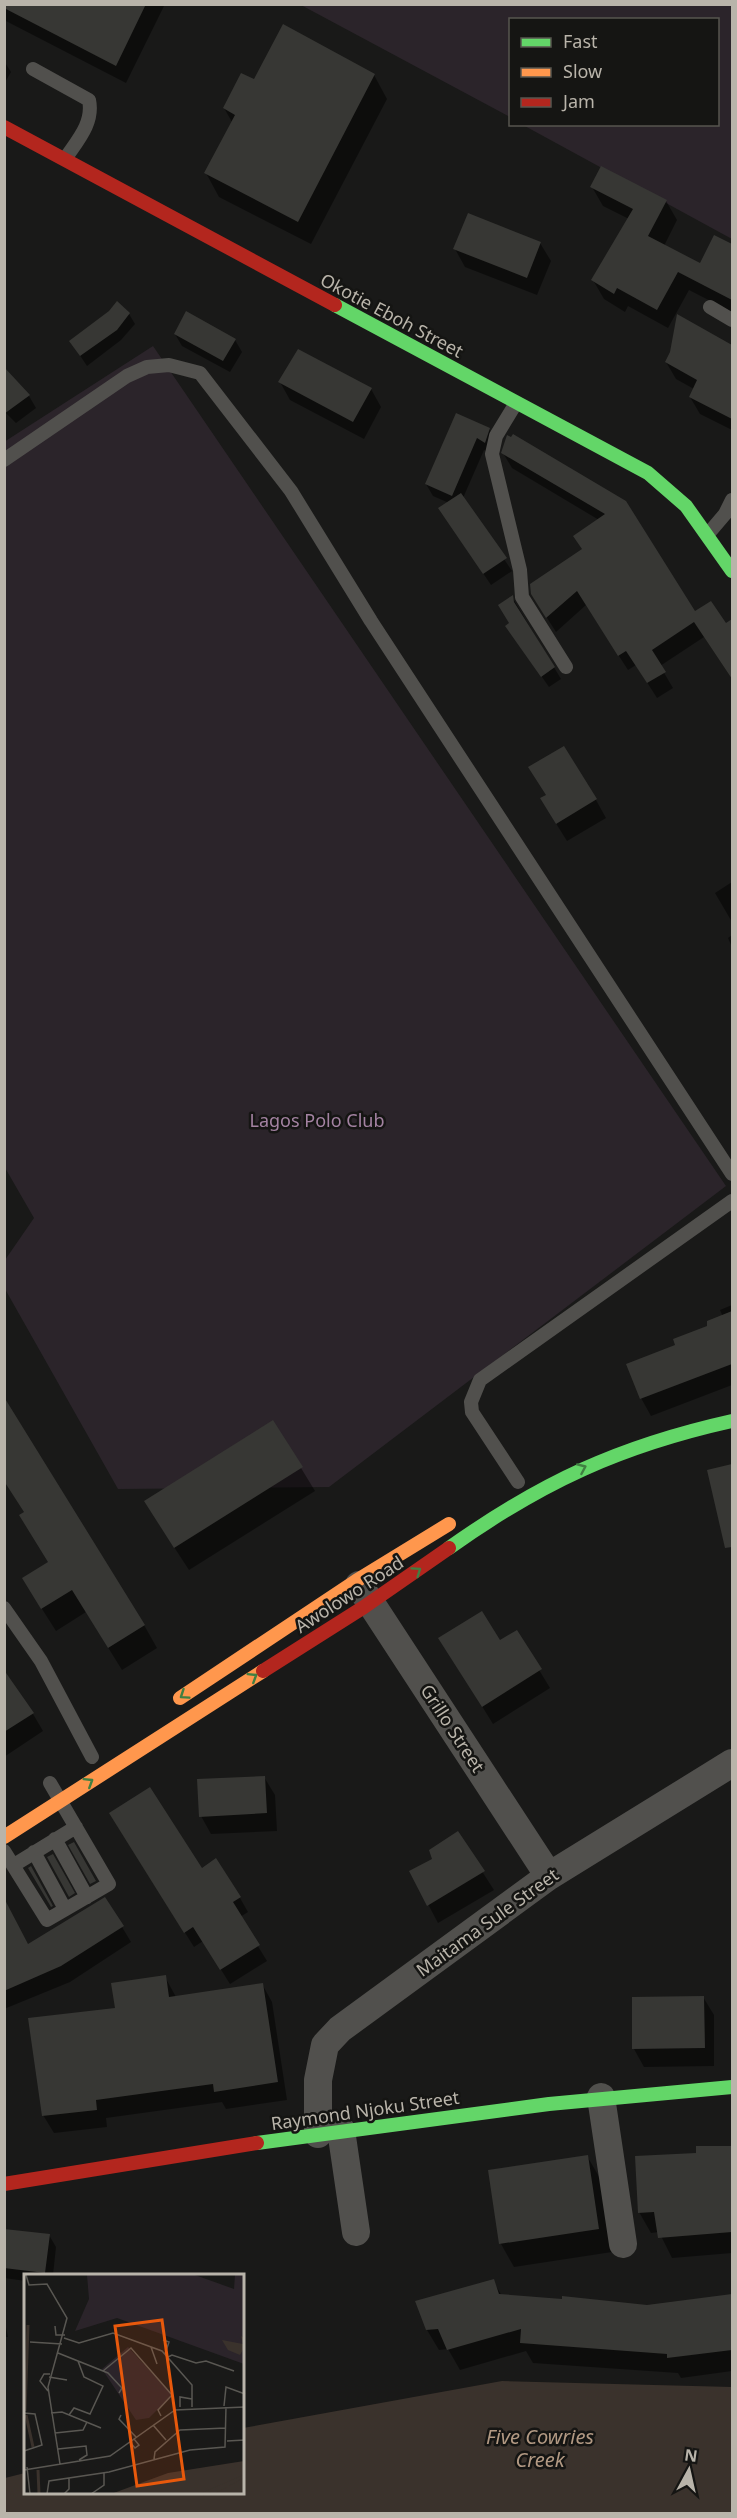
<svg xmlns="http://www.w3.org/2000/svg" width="737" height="2518" viewBox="0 0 737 2518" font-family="'Noto Sans',sans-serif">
<rect width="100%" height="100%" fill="#191918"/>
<path fill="#2b242a" d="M301 5H732V239L523 125 718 124V20H510V117Z
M153 346 726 1186 329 1487 118 1489 5 1289V1260L34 1218 4 1166V442Z"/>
<path fill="#3a322c" d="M502 2381 732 2387V2513H5V2478L25 2473 26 2492H243V2428Z"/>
<path fill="#0007" d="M4 4H165L126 83 4 20Z
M4 61 11 72 4 84Z
M374 75 387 99 311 244 219 197 206 173 232 122 224 108 255 81Z
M592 187 666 201 677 220 664 246 700 265 715 237 732 246V312L689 290 668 328 628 306 625 312 604 299 593 280 629 219 603 206Z
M540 243 551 261 537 295 465 267 455 249Z
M110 312 129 314 135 324 121 340 87 366 71 342Z
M678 317 732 346V430L700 414 690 397 694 389 676 379 666 362 672 353Z
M175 334 235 340 242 352 230 372 182 346Z
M280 382 371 389 381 407 364 439 290 400Z
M29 396 36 408 16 423 4 411Z
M456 415 489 429 496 441 492 454 484 450 463 498 512 571 491 585 440 509 449 503 433 496 426 484Z
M503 453 625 502 695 613 725 625 729 623 732 628V679L704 637 660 666 673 688 657 698 636 665 628 670 586 605 556 632 542 610 583 551 599 520 512 468Z
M512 597 561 679 549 687 507 627 511 624Z
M547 796 596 800 606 818 567 841 552 817Z
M732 882V922L715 893Z
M732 935V947L728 938Z
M732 1305V1385L651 1416 641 1398 677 1346 723 1317 720 1310Z
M273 1422 315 1491 189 1570 159 1524Z
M732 1466V1535H730L709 1472Z
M25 1513 144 1625 157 1648 122 1670 86 1612 56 1631 37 1601 49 1562Z
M516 1632 550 1688 493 1724 451 1656 500 1642Z
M4 1683 33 1714 43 1731 4 1757Z
M264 1777 275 1795 277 1831 211 1834 201 1816Z
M120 1829 202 1870 240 1898 248 1912 240 1917 267 1961 230 1984 203 1941 194 1947Z
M458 1834 494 1890 438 1923 411 1872 433 1860Z
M4 1899 28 1946 122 1927 131 1942 70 1982 4 2009Z
M165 1977 176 1997 262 1984 272 2002 287 2100 226 2109 222 2102 106 2118 107 2127 54 2133 43 2115 116 2010Z
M703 1997 714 2015V2066L644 2067 634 2049Z
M698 2148H732V2253L672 2258 659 2232 651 2233 639 2212 698 2154Z
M587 2156 601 2180 612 2252 514 2267 501 2244 490 2171Z
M4 2230 49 2235 56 2247 53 2275H26V2281L4 2278Z
M493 2281 502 2296 647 2306 732 2295V2371L681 2378 678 2373 533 2363 526 2351 460 2370 448 2349 439 2350 427 2330Z
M4 2318 8 2337H4Z"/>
<path fill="#373734" d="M4 4H146L116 66 4 8Z
M283 24 375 74 298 222 204 173 235 115 223 108 241 73 254 79Z
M601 166 667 200 648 236 700 263 714 235 732 244V300L678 272 657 310 617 288 614 294 591 280 633 209 590 187Z
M468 213 541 242 527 278 453 249Z
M117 301 130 313 117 330 80 356 69 341 109 311Z
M186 311 236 339 223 361 174 334Z
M677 314 732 345V419L689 397 697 380 665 362 670 352Z
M298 349 372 388 353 422 278 382Z
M4 367 30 395 4 414Z
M456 413 490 428 485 443 477 438 452 496 425 484Z
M513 434 626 501 695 611 711 601 726 623 732 619V679L694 622 652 650 666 672 647 683 626 651 618 656 577 591 546 618 531 594 530 584 582 549 573 536 605 514 501 453 507 435 511 437Z
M461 493 507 558 483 574 438 508Z
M513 595 514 602 555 667 541 677 505 626 509 623 498 605Z
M564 746 597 799 556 824 540 798 546 795 528 767Z
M732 1311V1364L640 1399 626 1364 675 1345 673 1339 707 1326V1321Z
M4 1397 145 1625 108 1648 72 1590 41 1609 22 1578 48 1562 19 1515 24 1512 4 1481Z
M273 1420 303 1467 174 1548 144 1501Z
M732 1464V1547L725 1548 707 1470Z
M482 1611 500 1640 517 1630 542 1669 482 1707 438 1638Z
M4 1670 34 1713 4 1732Z
M265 1776 267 1813 199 1817 197 1779Z
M150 1787 202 1868 216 1858 241 1897 233 1902 260 1945 220 1970 193 1927 184 1933 109 1813Z
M458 1831 485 1871 427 1906 409 1871 432 1859 429 1850Z
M74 1842 96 1881 90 1884 68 1845Z
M53 1854 75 1893 69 1897 47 1857Z
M31 1866 53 1906 51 1907 28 1868Z
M105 1897 124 1926 61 1966 4 1991V1898L28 1944Z
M166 1975 169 1997 263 1983 278 2082 214 2092 213 2084 96 2100 97 2110 42 2116 28 2018 115 2008 111 1983Z
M704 1996 705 2048 632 2049V1997Z
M696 2146H732V2232L658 2238 654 2212 638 2213 635 2156 696 2153Z
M588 2155 599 2229 499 2244 488 2170Z
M4 2229 50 2234 45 2273 4 2268Z
M494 2279 499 2294 562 2299V2296L647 2305 732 2294V2350L667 2358V2354L520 2343 521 2329 447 2350 438 2329 426 2330 415 2301Z"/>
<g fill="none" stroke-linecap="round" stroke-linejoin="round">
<path stroke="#51504d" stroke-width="14" d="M33 69 89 100C94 123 77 141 65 159
M710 307 732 320
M516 403 496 436 492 454 520 570 522 597 566 667
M4 460 127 376 147 367 169 365 200 373 291 491 371 621 732 1174
M708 534 725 514 732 500
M518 1482 472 1412 471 1402 480 1380 732 1201
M4 1608 41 1661 92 1757
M55 1839 87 1897
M4 1851 47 1920 109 1884 50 1783
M34 1852 65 1909
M14 1865 76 1827"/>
<path stroke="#51504d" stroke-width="28" d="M359 1585 549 1876
M601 2097 623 2244
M341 2130 356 2232
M318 2134V2080L325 2045 340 2029 549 1876 732 1763"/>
<path stroke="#63d668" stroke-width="14" d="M335 305 648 473 686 506 732 571
M449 1548C542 1482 620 1446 732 1421
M257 2143 549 2104 732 2087"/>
<path stroke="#ff974d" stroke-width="14" d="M180 1698 356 1581 449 1524
M4 1837 263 1671"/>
<path stroke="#b3261e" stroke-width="14" d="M4 127 335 305
M263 1671 364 1607 449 1548
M4 2184 257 2143"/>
</g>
<defs><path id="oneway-chevron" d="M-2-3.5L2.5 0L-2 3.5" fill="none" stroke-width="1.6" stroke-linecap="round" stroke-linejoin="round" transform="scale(1.5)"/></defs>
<g stroke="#407f42">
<use href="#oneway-chevron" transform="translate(582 1468) rotate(-24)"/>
<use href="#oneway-chevron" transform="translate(417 1571) rotate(-35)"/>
<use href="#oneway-chevron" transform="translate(253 1677) rotate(-32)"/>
<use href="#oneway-chevron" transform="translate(184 1695) rotate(146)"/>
<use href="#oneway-chevron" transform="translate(89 1782) rotate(-32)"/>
</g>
<g text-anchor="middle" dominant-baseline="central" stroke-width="5" stroke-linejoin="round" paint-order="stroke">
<g font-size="18" fill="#b9b4aa" stroke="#151513">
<text transform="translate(392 315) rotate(28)">Okotie Eboh Street</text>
<text transform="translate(349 1594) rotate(-33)">Awolowo Road</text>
<text transform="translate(453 1728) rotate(57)">Grillo Street</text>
<text transform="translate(487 1922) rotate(-36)">Maitama Sule Street</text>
<text transform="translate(365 2110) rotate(-8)">Raymond Njoku Street</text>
</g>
<g font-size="18" fill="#a382a1" stroke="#151513">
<text x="317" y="1120">Lagos Polo Club</text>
</g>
<g font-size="20" font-style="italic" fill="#b29983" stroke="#151513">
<text x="540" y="2436">Five Cowries<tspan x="540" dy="23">Creek</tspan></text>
</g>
</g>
<g transform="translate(24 2274)">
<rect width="220" height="220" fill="#191918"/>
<path d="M63 1H171L210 15 211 1H220V90L93 44 51 57 65 25ZM104 73 148 121 125 144 112 146 78 95Z" fill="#2b242a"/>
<path d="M217 62 220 64V74L216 81 204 76 198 66 219 70ZM220 187V220H87L144 199Z" fill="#3a322c"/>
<path fill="none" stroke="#3a322c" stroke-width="3" d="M1 137 4 51M2 141 9 173M14 196 15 220M179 220 221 202M187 220 215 205"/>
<path fill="none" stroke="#595752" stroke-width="1.5" d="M2 1 5 11 23 10 43 44 24 113 36 190M31 52 32 61H41M40 64 55 69 89 59 138 77 168 111V133M139 66 145 68 141 80M6 68 38 70M127 73 133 90M34 79 84 99 98 114 95 119M144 83 148 81 172 89 182 87 210 97M79 97 107 74 148 121 134 136 137 142M25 103 43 106M24 117 16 107 20 100H26M200 132 202 113 221 120M156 133V123L168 125M0 139 11 140 18 171 0 177M27 139 38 138 77 154M45 141 50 134 66 140 79 112 60 103 54 87M97 141 95 145 112 163M129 151 142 166M31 159 59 156 63 148M203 167 221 166M106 168 111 174 115 171 110 165M34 175 62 172 63 181 55 186M130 185 131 178 156 156 202 154M3 193 6 220M0 196 86 182 151 136 221 133M23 220 25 207 85 198 166 176 201 173 202 133M40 220 45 215V204M67 220 80 211V199"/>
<path fill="#e8590c" fill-opacity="0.15" stroke="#e8590c" stroke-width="3" d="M138 46 160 205 113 212 91 52Z"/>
<rect width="220" height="220" fill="none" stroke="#b9b4aa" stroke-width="3"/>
</g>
<rect width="737" height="2518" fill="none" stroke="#b9b4aa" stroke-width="12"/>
<rect x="509" y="18" width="210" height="108" fill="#151513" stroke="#57554f" stroke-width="1.5"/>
<rect x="521" y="38" width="30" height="9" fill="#63d668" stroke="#57554f" stroke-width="1.5"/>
<text x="563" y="48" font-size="18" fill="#b9b4aa">Fast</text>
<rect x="521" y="68" width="30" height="9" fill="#ff974d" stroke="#57554f" stroke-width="1.5"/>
<text x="563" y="78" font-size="18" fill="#b9b4aa">Slow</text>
<rect x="521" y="98" width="30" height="9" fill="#b3261e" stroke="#57554f" stroke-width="1.5"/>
<text x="563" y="108" font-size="18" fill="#b9b4aa">Jam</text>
<g transform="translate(689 2470) rotate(8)" stroke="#151513" stroke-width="4.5" paint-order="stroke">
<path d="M0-4.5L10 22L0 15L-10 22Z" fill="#b9b4aa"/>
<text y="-9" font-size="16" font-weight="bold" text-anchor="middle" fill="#b9b4aa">N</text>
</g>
</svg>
